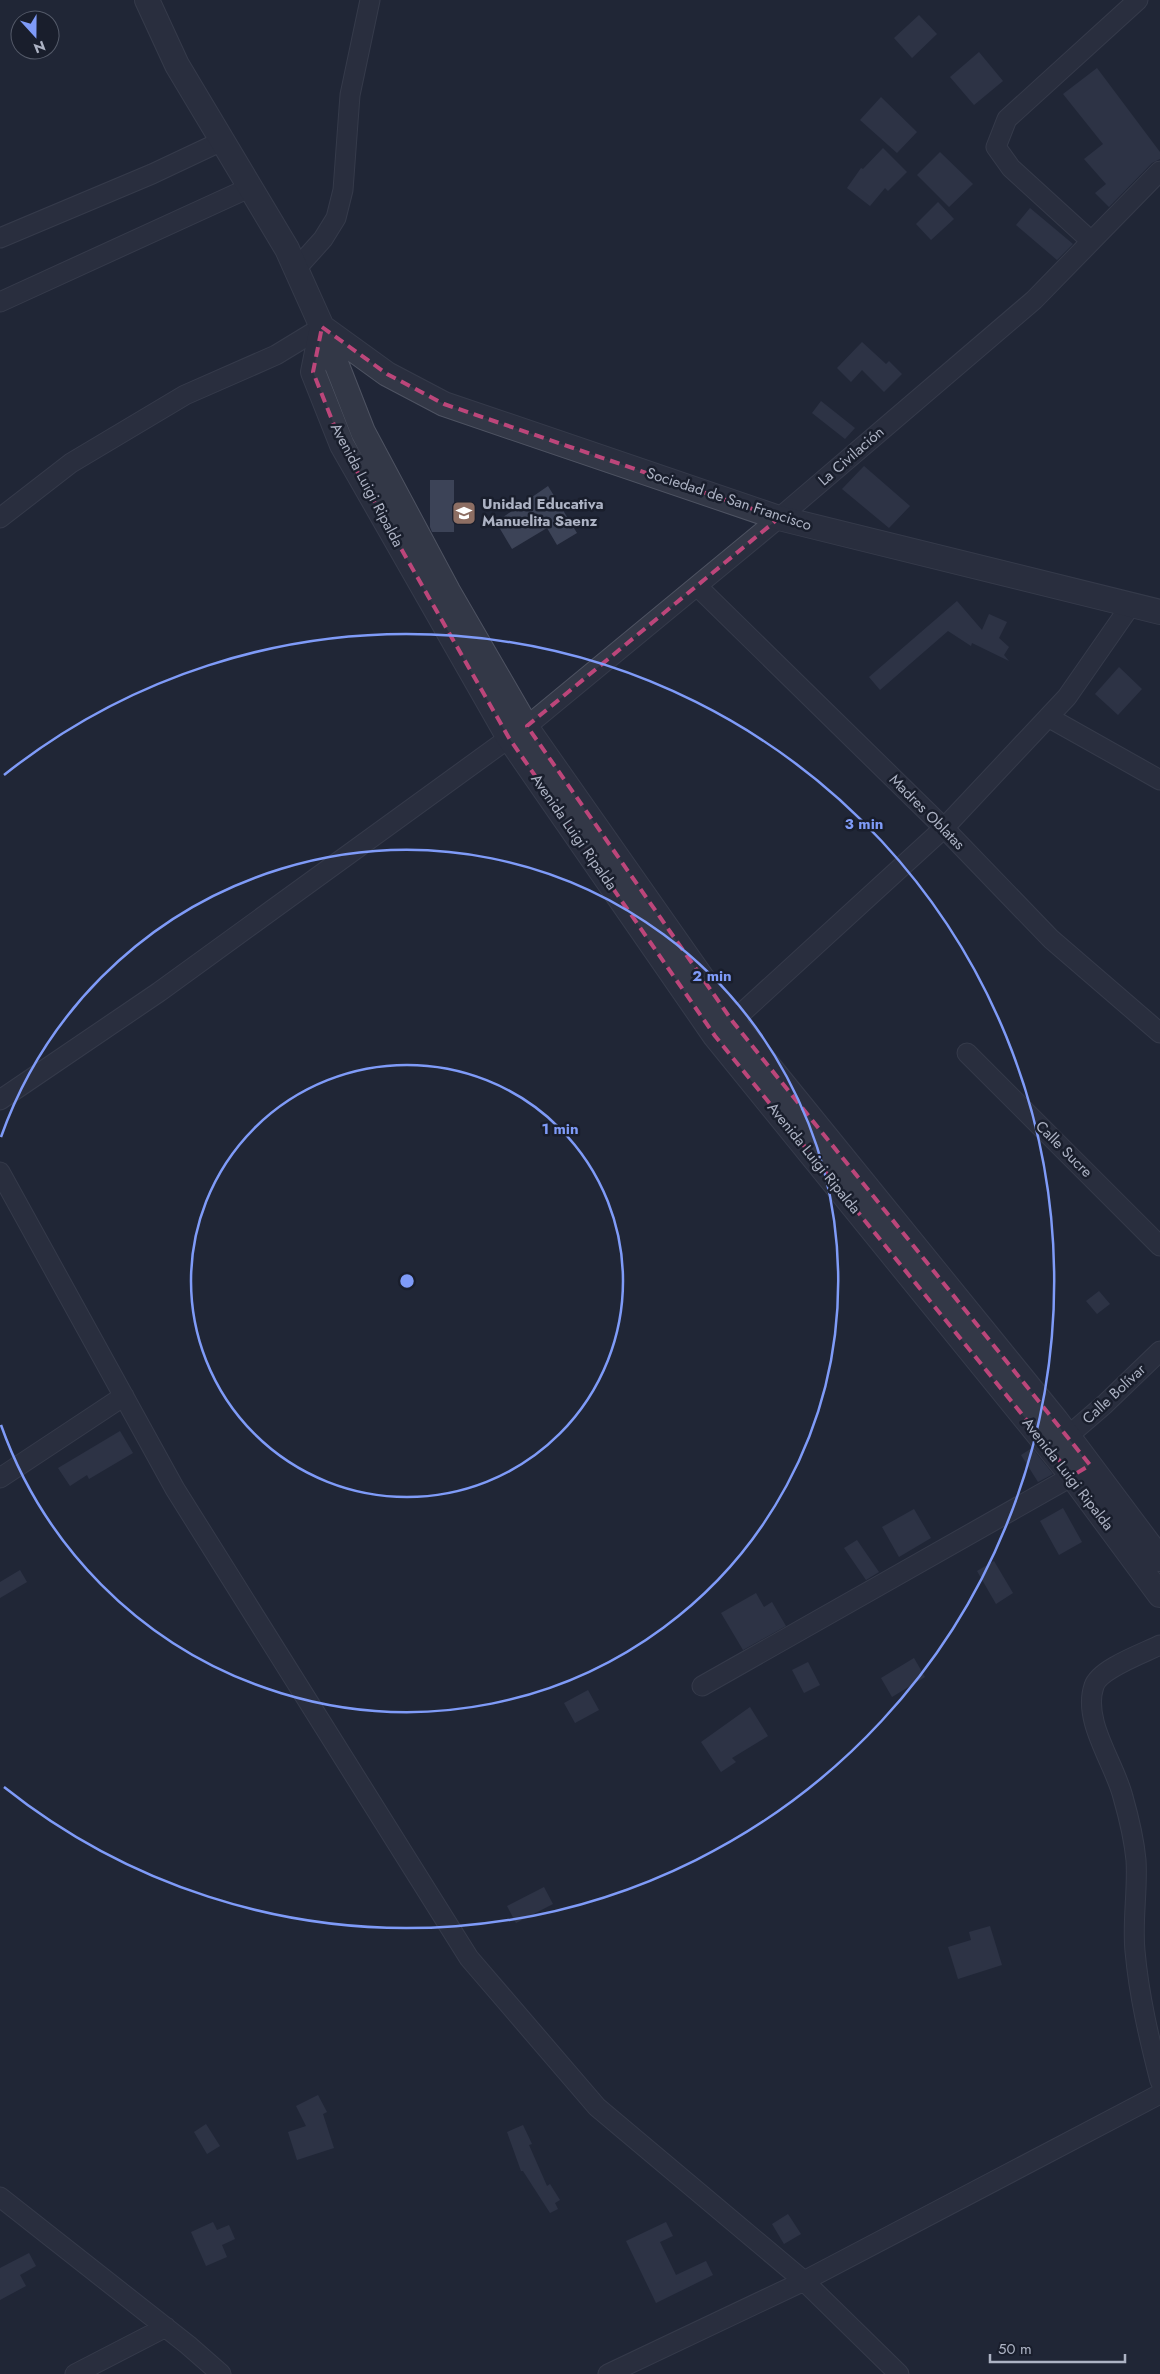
<svg xmlns="http://www.w3.org/2000/svg" width="1160" height="2374" viewBox="0 0 1160 2374" font-family="Jost,sans-serif">
<rect width="100%" height="100%" fill="#202637"/>
<path fill="#3c4357" d="M919 15 937 34 912 58 894 38Z
M979 52 1003 81 974 105 950 77Z
M1097 68 1160 152V159L1152 163 1109 207 1095 193 1106 184 1084 159 1103 144 1063 94Z
M881 97 917 132 897 153 860 120Z
M883 148 907 172 888 191 885 188 870 206 847 188 861 168 863 169Z
M940 152 973 184 949 207 917 175Z
M938 202 954 219 931 240 916 224Z
M1030 208 1073 244 1057 260 1016 225Z
M862 342 886 364 889 361 902 374 884 392 862 370 851 382 837 368Z
M821 401 855 428 845 439 812 413Z
M864 466 910 506 889 528 842 489Z
M430 480H454V532H432L430 527Z
M548 486 577 533 557 545 547 528 512 549 496 522Z
M957 601 982 630 989 614 1007 622 999 638 1009 647 1004 655 1009 661 972 643 971 646 948 631 880 690 869 677Z
M1119 667 1142 689 1118 715 1095 694Z
M1099 1291 1110 1304 1097 1314 1086 1301Z
M120 1431 133 1453 89 1479 87 1475 70 1486 58 1468Z
M1032 1448 1053 1474 1038 1482 1021 1455Z
M1063 1508 1082 1542 1059 1555 1040 1521Z
M914 1509 931 1538 899 1557 882 1527Z
M857 1540 879 1572 866 1580 844 1548Z
M994 1561 1013 1593 996 1604 977 1571Z
M20 1570 27 1582 0 1598V1582Z
M756 1593 764 1607 772 1602 786 1626 743 1650 721 1613Z
M914 1658 925 1677 892 1697 881 1678Z
M808 1662 820 1685 804 1693 792 1670Z
M588 1690 599 1710 575 1723 564 1703Z
M750 1707 768 1736 732 1758 736 1762 721 1772 701 1742Z
M544 1887 553 1904 516 1923 507 1906Z
M990 1926 1002 1965 958 1979 948 1947 971 1940 969 1932Z
M318 2095 327 2112 323 2114 334 2148 297 2160 288 2132 306 2126 296 2106Z
M206 2124 220 2146 207 2154 194 2132Z
M523 2125 532 2144 529 2145 547 2186 550 2184 560 2200 555 2203 558 2209 550 2213 523 2171H521L507 2132Z
M788 2214 801 2234 784 2244 772 2224Z
M213 2222 217 2230 229 2225 235 2239 222 2245 227 2257 206 2266 191 2232Z
M666 2222 673 2236 660 2242 676 2275 706 2261 713 2275 656 2303 626 2241Z
M29 2253 36 2266 20 2275 26 2286 0 2300V2268Z"/>
<g fill="none" stroke-linecap="round" stroke-linejoin="round">
<g stroke="#4e5362" stroke-width="21">
<path id="minor" d="M0 238 152 174 222 141
M1091 241 1011 168 996 147 1007 119 1138 0
M296 269 323 239 336 218 343 190 350 95 370 0
M0 302 251 187
M0 518 71 463 185 395 276 355 322 327
M697 586 944 828 1051 939 1160 1033
M1048 717 1160 780
M527 726 779 518 1034 300 1160 171
M723 1030 944 828 1067 697 1131 605
M967 1053 1160 1246
M0 1100 159 992 509 738
M0 1172 175 1489 469 1958 597 2107 804 2281 899 2374
M1068 1436 1105 1404 1160 1351
M0 1478 124 1396
M1160 1645C1144 1653 1099 1669 1094 1686 1082 1721 1115 1764 1123 1797 1129 1818 1134 1839 1136 1860 1138 1890 1132 1921 1135 1951 1139 1996 1149 2038 1160 2081
M702 1686 1083 1470
M0 2197 188 2345 221 2374
M75 2374 166 2327
M608 2374 804 2281 1160 2094"/>
</g>
<g stroke="#4e5362" stroke-width="26">
<path id="tertiary" d="M147 0 177 65 287 249 322 327 363 432 448 591 531 734 733 1022 1056 1420 1160 1559
M322 327 313 372 342 445 509 738 715 1036 1072 1476 1160 1595
M322 327 387 374 444 404 779 518 1160 612"/>
</g>
<use href="#minor" stroke="#333847" stroke-width="19"/>
<use href="#tertiary" stroke="#333847" stroke-width="24"/>
</g>
<path d="M0 0H1160V2374H0ZM322 327 387 374 444 404 779 518 527 726 733 1022 1090 1465 1072 1476 715 1036 509 738 342 445 313 372Z" fill="#202637" fill-opacity=".55" fill-rule="evenodd"/>
<path fill="none" stroke="#bc467a" stroke-width="4" stroke-dasharray="10 6" stroke-linejoin="round" d="M322 327 387 374 444 404 779 518 527 726 733 1022 1090 1465 1072 1476 715 1036 509 738 342 445 313 372Z"/>
<g fill="none" stroke="#7f9bf8" stroke-width="2.5">
<circle cx="407" cy="1281" r="216"/>
<path d="M1 1137A431 431 0 1 1 1 1425"/>
<path d="M4 775A647 647 0 1 1 4 1787"/>
</g>
<defs>
<g id="school-square" transform="scale(1.25)"><rect x="-9" y="-9" width="18" height="18" rx="4" fill="#8d6e63" stroke="#191e2c"/><path d="M0-5L7-2L0 1L-7-2ZM-4 1L0 2.5L4 1V4Q0 6-4 4Z" fill="#fff"/></g>
</defs>
<g fill-rule="evenodd">
<use href="#school-square" x="464" y="513"/>
</g>
<g text-anchor="middle" dominant-baseline="central" stroke-width="5" stroke-linejoin="round" paint-order="stroke">
<g font-size="15" fill="#adb3c4" stroke="#191e2c">
<text transform="translate(851 456) rotate(-41)">La Civilación</text>
<text transform="translate(367 485) rotate(62)">Avenida Luigi Ripalda</text>
<text transform="translate(729 499) rotate(18)">Sociedad de San Francisco</text>
<text transform="translate(927 812) rotate(45)">Madres Oblatas</text>
<text transform="translate(574 832) rotate(55)">Avenida Luigi Ripalda</text>
<text transform="translate(1064 1149) rotate(45)">Calle Sucre</text>
<text transform="translate(814 1158) rotate(51)">Avenida Luigi Ripalda</text>
<text transform="translate(1114 1394) rotate(-43)">Calle Bolívar</text>
<text transform="translate(1068 1474) rotate(52)">Avenida Luigi Ripalda</text>
</g>
<g font-size="15" font-weight="bold" fill="#adb3c4" stroke="#191e2c" text-anchor="start">
<text x="482" y="504">Unidad Educativa<tspan x="482" dy="17">Manuelita Saenz</tspan></text>
</g>
</g>
<circle cx="407" cy="1281" r="8" fill="#7f9bf8" stroke="#191e2c" stroke-width="2.5"/>
<g font-size="15" text-anchor="middle" font-weight="bold" fill="#7f9bf8" stroke="#191e2c" stroke-width="5" stroke-linejoin="round" paint-order="stroke">
<text x="864" y="829">3 min</text>
<text x="712" y="981">2 min</text>
<text x="560" y="1134">1 min</text>
</g>
<g transform="translate(35 35) rotate(159)"><circle r="24" fill="#191e2c" stroke="#545a69"/>
<path d="M0-4L9 19L0 12L-9 19Z" fill="#7f9bf8"/>
<text y="-8" font-size="14" font-weight="bold" text-anchor="middle" fill="#adb3c4">N</text>
</g>
<path d="M990 2354v8h135v-8" fill="none" stroke="#adb3c4" stroke-width="2.5"/>
<text x="998" y="2354" font-size="15" fill="#adb3c4" stroke="#191e2c" stroke-width="4" paint-order="stroke">50 m</text>
</svg>
